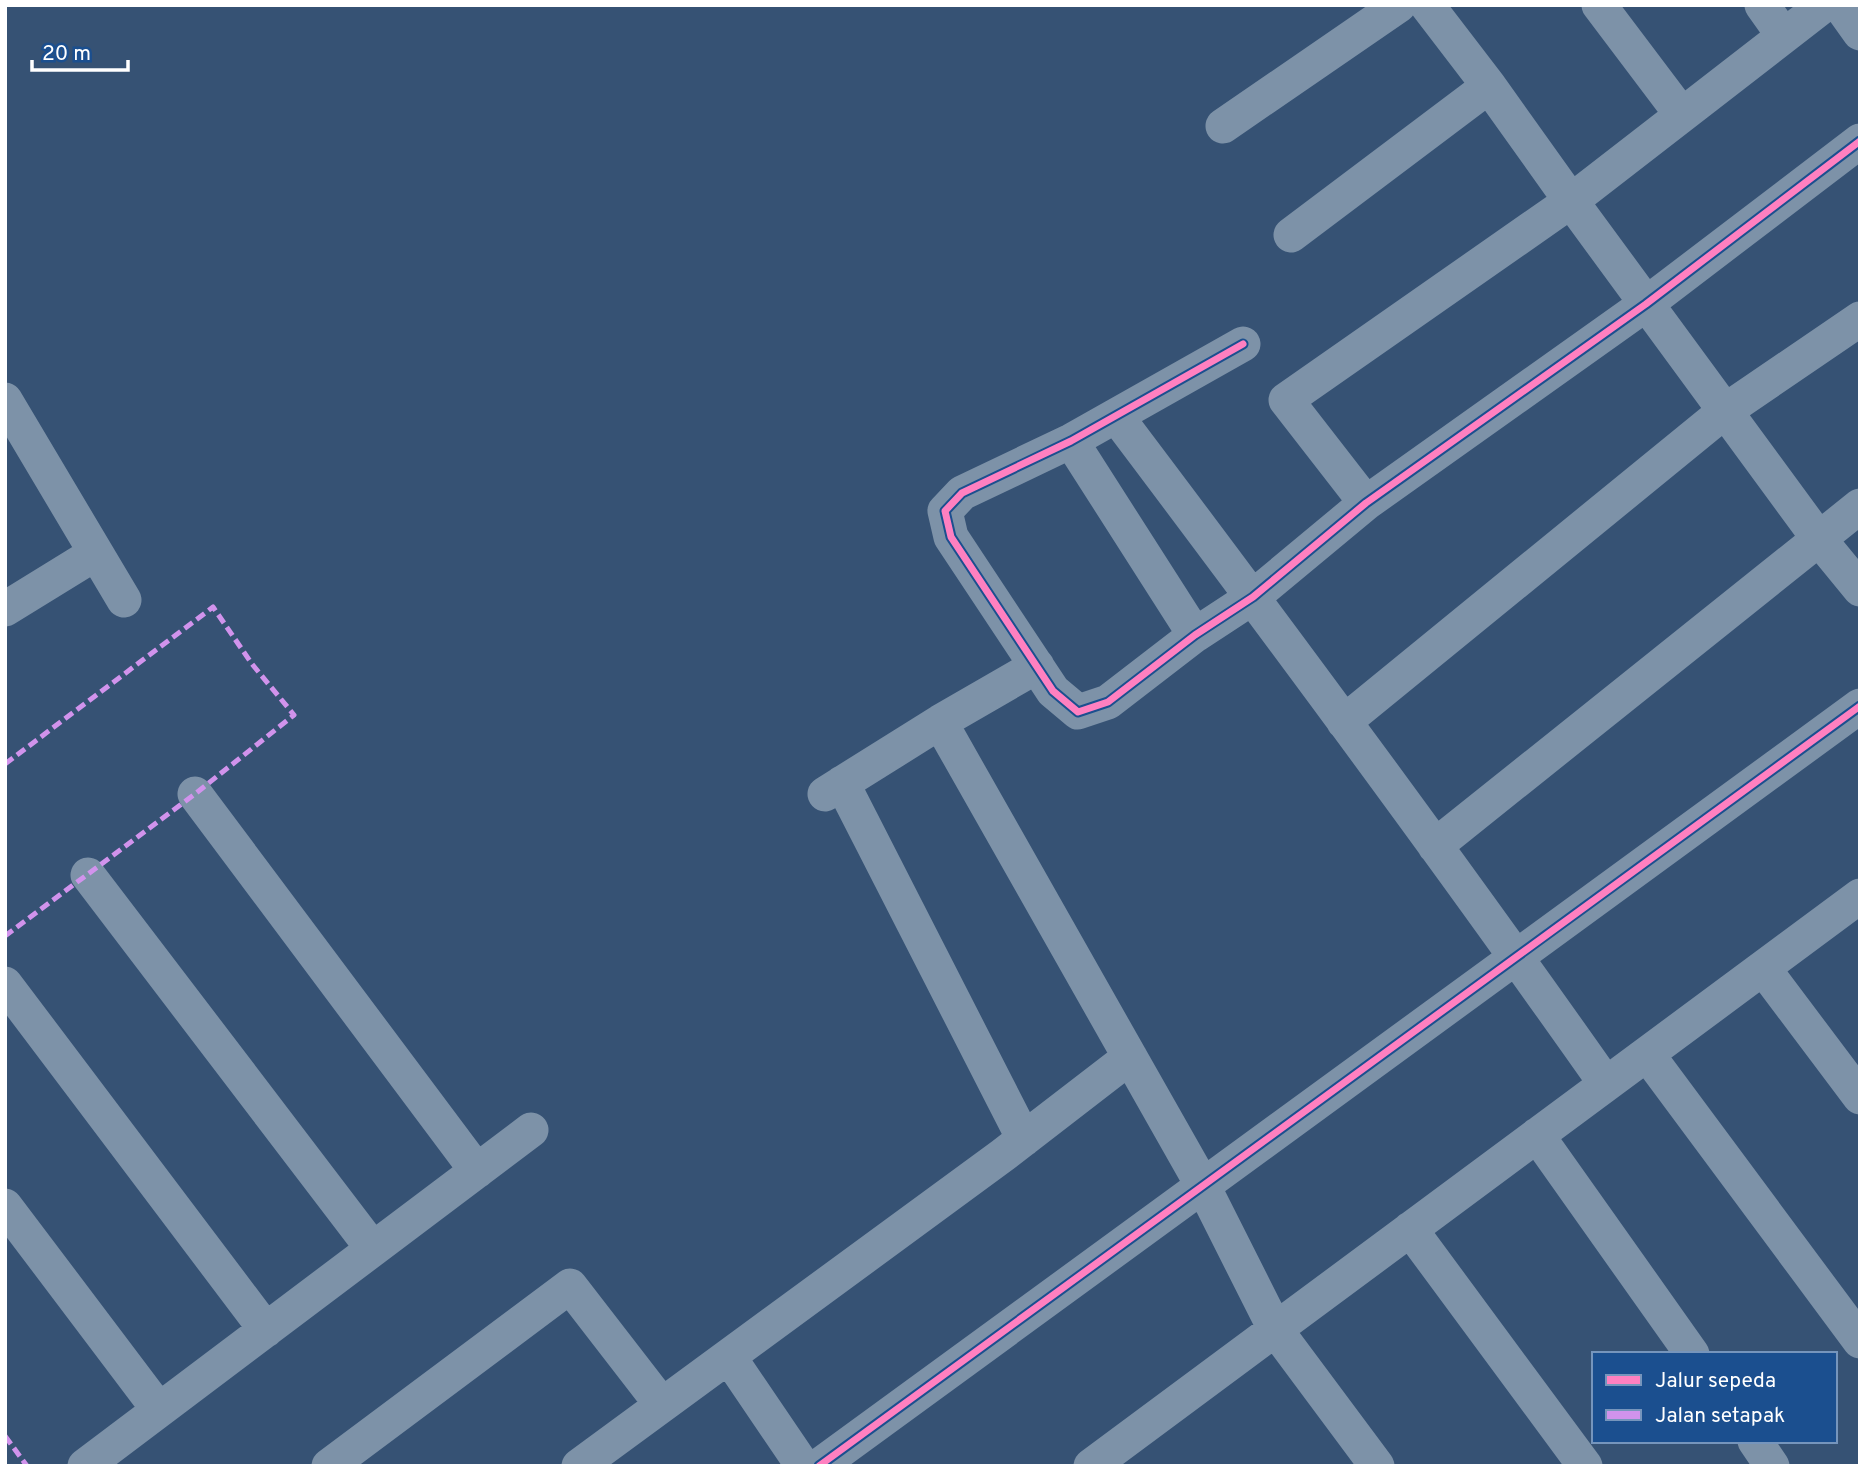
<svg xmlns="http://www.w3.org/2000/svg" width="1865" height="1471" viewBox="0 0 1865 1471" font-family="Overpass,sans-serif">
<rect width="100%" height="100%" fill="#365274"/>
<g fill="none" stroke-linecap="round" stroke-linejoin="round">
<path stroke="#7d92a8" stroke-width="35" d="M1427 5 1489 86 1571 201 1824 5
M1599 5 1682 115
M1762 5 1784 36
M1840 5 1860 33
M1223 126 1399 5
M1291 235 1489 86
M1243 344 1071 441 962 493 945 511 951 537 1053 691 1078 712 1108 702 1195 635 1253 597 1366 503 1646 304 1860 141
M5 400 124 600
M1117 417C1283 637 1447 858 1606 1084
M1071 441 1195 635
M1366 503 1286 400 1571 201 1819 539 1860 589
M5 609 96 553
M940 722 1203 1186 1275 1329 1377 1466
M1344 722 1725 411 1860 319
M842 783 1024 1139
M195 794 477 1171
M825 794 940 722 1037 666
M1435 846 1860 506
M88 875 373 1249
M1763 968 1860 1097
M5 984 266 1330
M1647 1054 1860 1341
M1537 1135 1692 1354
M5 1206 159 1410
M1410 1229 1585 1466
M729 1357 803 1466
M1755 1441 1772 1466
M85 1466 531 1130
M329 1466 570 1286 662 1405
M579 1466 1003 1155 1130 1057
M819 1466 1860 706
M1091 1466 1860 896"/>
<path stroke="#d193ec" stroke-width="5" stroke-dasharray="10 5" stroke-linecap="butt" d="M5 764 213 607 252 664 294 715 195 794 5 936
M5 1436 27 1466"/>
<g stroke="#1b4f8f" stroke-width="11">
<path id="cycleway" d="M1243 344 1071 441 962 493 945 511 951 537 1053 691 1078 712 1108 702 1195 635 1253 597 1366 503 1646 304 1860 141
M819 1466 1860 706"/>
</g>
<use href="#cycleway" stroke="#ff80c0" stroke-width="7"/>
</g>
<rect width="1865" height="1471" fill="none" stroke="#ffffff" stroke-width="14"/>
<rect x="1592" y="1352" width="245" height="91" fill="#1b4f8f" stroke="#7695bc" stroke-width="2"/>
<rect x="1606" y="1375" width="35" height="10" fill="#ff80c0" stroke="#7695bc" stroke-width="2"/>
<text x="1655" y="1387" font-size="21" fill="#ffffff">Jalur sepeda</text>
<rect x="1606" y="1410" width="35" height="10" fill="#d193ec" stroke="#7695bc" stroke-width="2"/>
<text x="1655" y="1422" font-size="21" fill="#ffffff">Jalan setapak</text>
<path d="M32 60v10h96v-10" fill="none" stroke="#ffffff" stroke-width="3.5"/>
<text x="42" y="60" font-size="21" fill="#ffffff" stroke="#1b4f8f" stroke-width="5" paint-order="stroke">20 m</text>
</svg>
